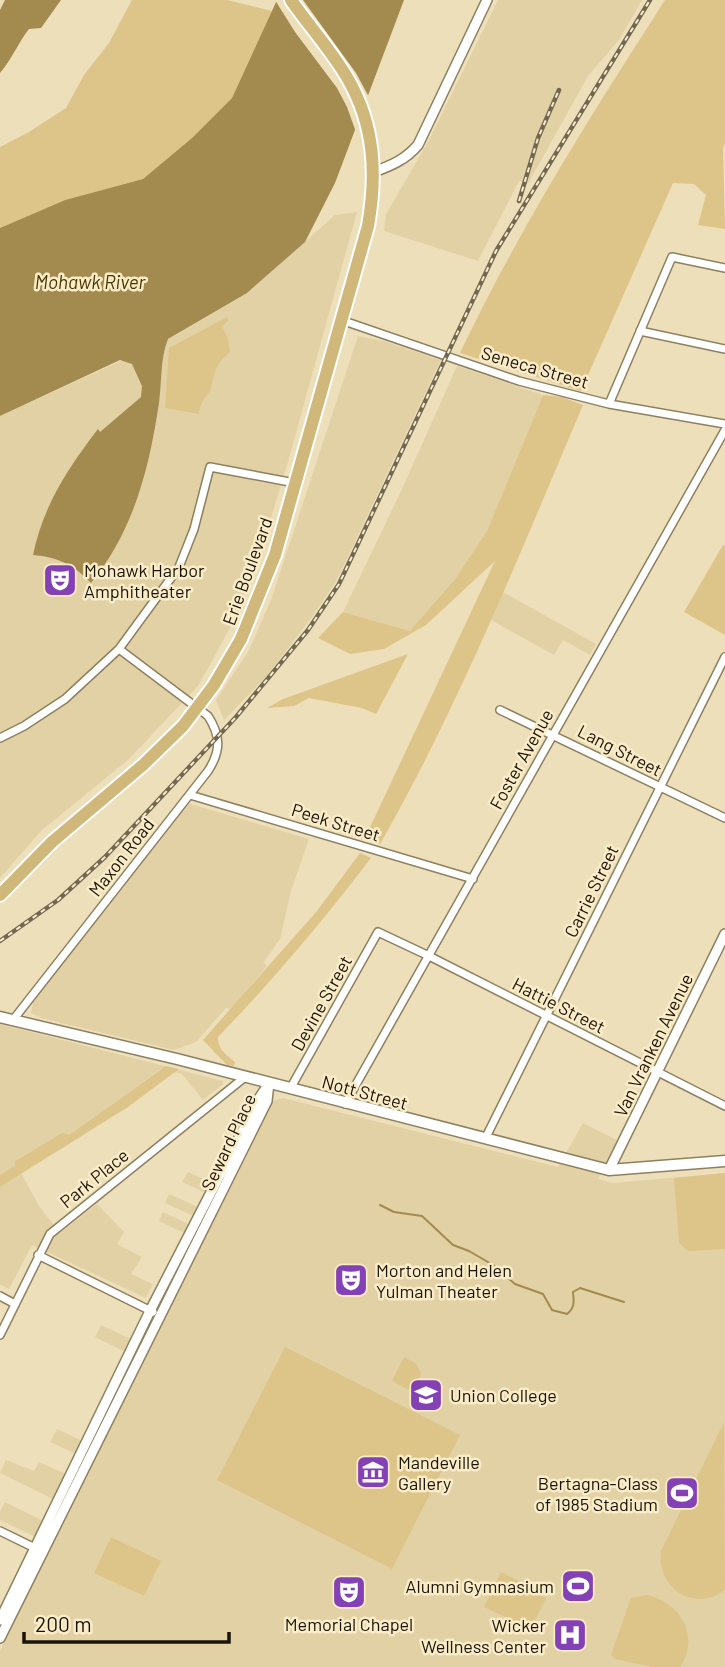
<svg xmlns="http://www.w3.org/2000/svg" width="725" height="1667" viewBox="0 0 725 1667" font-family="Barlow,sans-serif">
<rect width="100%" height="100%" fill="#eedfbb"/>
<path fill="#e3d1a6" d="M498 0H642L619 40 588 76 528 184 519 181 478 261 384 231 386 214 429 140Z
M357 212 288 462 257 564 231 626 206 672 198 686 129 759 41 831 0 878V416L169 339 247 293 335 215Z
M358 336 383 341 441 360 337 580 312 617 266 677 224 720 216 700 248 652 271 600Z
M457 366 543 395 487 531 455 579 410 631 343 612 402 489Z
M503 592 596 644 590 655 563 640 554 655 491 620Z
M187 803 309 839 291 891 280 939 263 963 267 966 232 1009 226 1008 196 1042 174 1050 41 1018 31 1013 33 1003 50 978Z
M0 1024 223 1081V1084L203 1100 182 1074 161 1069 69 1135 15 1162 39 1206 60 1233 97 1204 124 1232 117 1244 142 1257 131 1274 153 1284 146 1298 32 1245 9 1289 0 1284Z
M283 1098 558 1167 583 1123 617 1140 598 1179 613 1183 725 1173V1667H0V1651L52 1545 0 1520V1512L5 1502 60 1529 71 1508 0 1473 6 1460 34 1471 39 1462 84 1482 93 1462 50 1442 57 1429 100 1449 144 1361 95 1337 101 1325 150 1348 203 1242 159 1221 163 1212 207 1233 211 1224 165 1203 169 1194 216 1215 223 1201 182 1182 188 1172 228 1190 273 1101Z"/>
<path fill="#ddc488" d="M132 0H227L272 11 232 98 192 138 143 179 65 200 0 228V147L29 132 66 108 84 75 109 43Z
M665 0H725V143L723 148 725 229 698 225 706 195 694 184 673 183 581 391 460 353C519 229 591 115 665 0Z
M227 317 228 321 222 326 228 339 230 352C213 368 217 367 211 388 207 399 201 397 199 414L165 408 169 348Z
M543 395 562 397 583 405C520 553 460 704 380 844L365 838 495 561 426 625 384 649 350 654 318 638 343 612 410 631 455 579 487 531Z
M723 545 725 546V635L684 612Z
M408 654 376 714 362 708 309 698 294 706 267 708 283 699Z
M360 853 371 858C323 921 273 980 218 1037 217 1049 227 1055 235 1062L234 1066 227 1065 203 1040 317 911Z
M166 1066 179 1069 128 1107 0 1187V1175L16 1165 14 1162 62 1133 69 1135Z
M725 1173V1249L688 1251 679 1243 674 1178Z
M285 1347 460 1435 392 1569 217 1480Z
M404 1357 416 1363 421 1374 414 1390 411 1391 392 1381Z
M724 1422 725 1590C694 1613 656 1588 661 1551Z
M111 1537 161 1561 144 1596 94 1573Z
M501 1572 531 1587 530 1591 546 1598 531 1629 484 1607Z
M647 1595C680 1602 701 1637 680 1667H652L615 1659 611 1655 631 1598Z"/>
<path fill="#a38a4e" d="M5 0H61L41 28 29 29C18 43 12 59 0 73V10Z
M277 0H404L335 183 305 242 247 293 168 339C160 359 162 381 159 403 149 469 134 530 91 583 74 565 58 557 33 555 43 506 68 468 98 429L100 432 141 397 142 386 132 364 120 360 0 416V228L65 200 143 179 192 138 232 98Z"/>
<path fill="#eedfbb" d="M275 0H303L356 73 370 99 357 135 347 107 337 88 295 32Z"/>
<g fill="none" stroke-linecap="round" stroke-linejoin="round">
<path stroke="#a38a4e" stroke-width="2" d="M380 1205 394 1212 422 1216 453 1245 469 1251 493 1265 515 1284 543 1294 552 1310 567 1314C575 1308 574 1301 573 1292L580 1288 624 1302"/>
<g stroke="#8e805f" stroke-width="10">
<path id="minor" d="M341 320 519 381 609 404 725 424
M640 331 725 349
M609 404 672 257 725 268
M500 710 725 818
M0 738 24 726 65 699 119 649 179 567 194 529 210 467 295 483
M190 795 473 879
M13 1020 208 771C221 751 221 736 208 716L119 649
M290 1089 378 932 429 956 725 1106
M345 1104 725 430
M485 1139 725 657
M38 1255 153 1312
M0 1296 15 1304
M0 1335 50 1234 245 1077
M0 1531 37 1549"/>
</g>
<g stroke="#8e805f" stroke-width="12">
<path id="tertiary" d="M374 172C392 165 405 160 418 145L487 0
M609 1170 725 934
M0 1620 150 1311 260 1097 268 1085
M0 1638 267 1101 269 1083"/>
</g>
<g stroke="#8e805f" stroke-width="13">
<path id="secondary" d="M0 1017 177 1059 609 1170 725 1161"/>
</g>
<g stroke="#fff" stroke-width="16">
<path id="trunk" d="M0 895 52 842 143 765 183 726 214 685 241 639 275 555 368 226C377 175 375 126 348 79 332 51 309 26 291 0"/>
</g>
<use href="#minor" stroke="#fff" stroke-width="7"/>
<use href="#tertiary" stroke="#fff" stroke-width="9"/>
<use href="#secondary" stroke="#fff" stroke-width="10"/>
<use href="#trunk" stroke="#d0b87b" stroke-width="12"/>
<g stroke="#726852" stroke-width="4.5">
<path id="rail" d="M519 201 538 138 559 90
M0 941 58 900 105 857 236 717 308 630 339 584 496 251 650 0"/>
</g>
<use href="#rail" stroke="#fbecc8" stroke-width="2" stroke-dasharray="5" stroke-linecap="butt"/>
</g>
<defs>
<g id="theatre-square" transform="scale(1.75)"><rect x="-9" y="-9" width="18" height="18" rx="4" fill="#8441b5" stroke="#fbecc8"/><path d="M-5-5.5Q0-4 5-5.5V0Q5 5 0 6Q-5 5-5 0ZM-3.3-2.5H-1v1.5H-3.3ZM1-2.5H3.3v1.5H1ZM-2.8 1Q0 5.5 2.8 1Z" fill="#fff"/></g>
<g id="university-square" transform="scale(1.75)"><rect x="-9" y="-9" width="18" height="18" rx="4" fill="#8441b5" stroke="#fbecc8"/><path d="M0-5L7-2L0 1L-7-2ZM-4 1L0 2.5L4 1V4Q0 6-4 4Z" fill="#fff"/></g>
<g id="museum-square" transform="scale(1.75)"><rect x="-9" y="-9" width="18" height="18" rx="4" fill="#8441b5" stroke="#fbecc8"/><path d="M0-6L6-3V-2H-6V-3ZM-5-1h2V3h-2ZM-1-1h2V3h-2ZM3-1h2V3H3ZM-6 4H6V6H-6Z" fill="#fff"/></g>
<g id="stadium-square" transform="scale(1.75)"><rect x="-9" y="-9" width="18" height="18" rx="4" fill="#8441b5" stroke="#fbecc8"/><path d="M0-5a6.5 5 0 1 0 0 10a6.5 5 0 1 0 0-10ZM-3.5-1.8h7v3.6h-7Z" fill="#fff"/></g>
<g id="hospital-square" transform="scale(1.75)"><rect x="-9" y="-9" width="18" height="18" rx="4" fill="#8441b5" stroke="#fbecc8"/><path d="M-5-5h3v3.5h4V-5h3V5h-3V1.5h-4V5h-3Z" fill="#fff"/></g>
</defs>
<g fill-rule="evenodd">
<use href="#theatre-square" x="60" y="580"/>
<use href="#theatre-square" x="351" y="1280"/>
<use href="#university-square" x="426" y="1395"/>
<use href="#museum-square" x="373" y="1472"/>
<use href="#stadium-square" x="682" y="1493"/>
<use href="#stadium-square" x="578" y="1586"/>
<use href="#theatre-square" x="349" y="1592"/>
<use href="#hospital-square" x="570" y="1635"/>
</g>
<g text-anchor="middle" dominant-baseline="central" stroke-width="5" stroke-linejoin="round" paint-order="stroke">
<g font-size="18" fill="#1a1408" stroke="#fbecc8">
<text transform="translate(535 367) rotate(16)">Seneca Street</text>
<text transform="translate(247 571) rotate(-70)">Erie Boulevard</text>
<text transform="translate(620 750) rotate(27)">Lang Street</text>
<text transform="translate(521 759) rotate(-61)">Foster Avenue</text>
<text transform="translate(336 822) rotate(17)">Peek Street</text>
<text transform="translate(121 857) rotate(-52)">Maxon Road</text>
<text transform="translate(591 891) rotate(-64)">Carrie Street</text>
<text transform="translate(321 1003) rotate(-61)">Devine Street</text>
<text transform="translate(559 1005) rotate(27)">Hattie Street</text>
<text transform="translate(653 1045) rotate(-64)">Van Vranken Avenue</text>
<text transform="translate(365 1092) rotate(15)">Nott Street</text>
<text transform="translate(228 1142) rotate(-65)">Seward Place</text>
<text transform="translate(94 1178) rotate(-39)">Park Place</text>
</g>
<g font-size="18" fill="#1a1408" stroke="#fbecc8" text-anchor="start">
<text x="84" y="570">Mohawk Harbor<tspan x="84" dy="21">Amphitheater</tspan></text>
<text x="376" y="1270">Morton and Helen<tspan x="376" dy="21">Yulman Theater</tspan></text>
<text x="450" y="1395">Union College</text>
<text x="398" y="1462">Mandeville<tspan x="398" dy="21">Gallery</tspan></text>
<text x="658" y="1483" text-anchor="end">Bertagna-Class<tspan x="658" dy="21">of 1985 Stadium</tspan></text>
<text x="554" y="1586" text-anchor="end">Alumni Gymnasium</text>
<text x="349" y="1624" text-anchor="middle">Memorial Chapel</text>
<text x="546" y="1625" text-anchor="end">Wicker<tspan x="546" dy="21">Wellness Center</tspan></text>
</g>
<g font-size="19" font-style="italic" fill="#483702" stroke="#fbecc8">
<text x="90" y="281">Mohawk River</text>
</g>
</g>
<path d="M24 1632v10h205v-10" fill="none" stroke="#1a1408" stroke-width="3.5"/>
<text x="35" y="1632" font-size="21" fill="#1a1408" stroke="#fbecc8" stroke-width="5" paint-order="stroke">200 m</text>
</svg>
